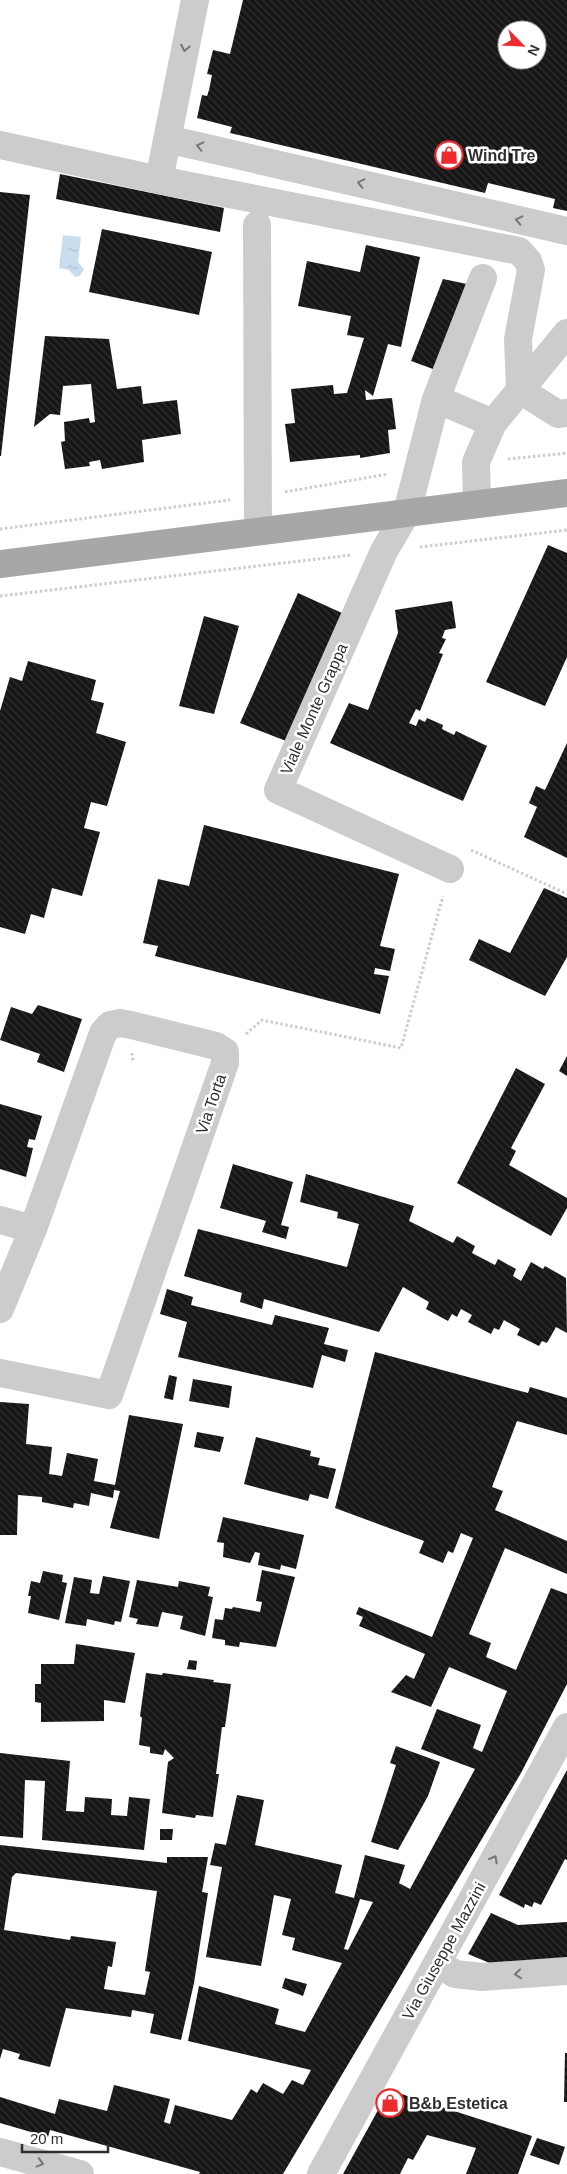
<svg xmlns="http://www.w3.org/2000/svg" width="567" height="2174" viewBox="0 0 567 2174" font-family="Arial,sans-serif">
<defs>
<pattern id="water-ripples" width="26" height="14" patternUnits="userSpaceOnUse" patternTransform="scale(1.25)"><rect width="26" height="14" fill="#c8ddee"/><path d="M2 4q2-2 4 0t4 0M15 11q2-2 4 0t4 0" fill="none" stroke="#acbecc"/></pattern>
<pattern id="building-back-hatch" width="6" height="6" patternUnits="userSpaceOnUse" patternTransform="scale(1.25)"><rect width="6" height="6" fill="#161616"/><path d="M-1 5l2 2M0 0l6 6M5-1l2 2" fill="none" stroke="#303030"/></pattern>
</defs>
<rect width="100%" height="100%" fill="#fff"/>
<path fill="url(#water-ripples)" d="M63 235 81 237 78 262 84 269 80 276 75 277 69 270 59 268Z"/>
<path fill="url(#building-back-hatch)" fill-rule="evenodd" d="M243 0H567V211L553 208 555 199 488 183 485 193 230 133 232 127 197 118 202 95 207 96 209 90 212 75 207 74 213 50 230 54ZM507 30H537V60H507Z
M60 174 224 208 220 232 56 199Z
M0 192 30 195 1 456H0Z
M102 229 212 252 199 315 89 292Z
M366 245 420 257 401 347 388 344 373 396 365 390 366 400 392 398 396 429 388 430 390 453 360 458V455L290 462 285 424 295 423 291 389 333 385 334 394 347 393 364 338 347 335 351 316 298 306 307 261 360 272Z
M443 279 467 284 433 369 411 361Z
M45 336 109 339 117 389 141 386 143 404 177 400 181 434 142 440 144 462 102 469 100 460 89 462 90 466 65 469 61 442 65 441 64 422 89 418 90 423 95 422 91 384 63 386 60 415 50 414 34 427Z
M548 545 567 553V657L545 706 486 682Z
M298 593 342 613 286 741 240 723Z
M452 601 456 628 445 630 442 638 446 639 439 653 443 654 420 711 416 709 409 723 416 726 419 719 425 722 427 718 443 725 442 729 454 735 456 731 487 746 463 801 330 743 349 703 368 710 398 633 395 610Z
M204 616 239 626 214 714 179 706Z
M28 661 96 680 91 700 104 703 96 733 126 742 107 806 91 802 84 828 100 832 82 896 52 888 44 918 31 914 25 934 0 927V711L10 677 22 681Z
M567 743V858L524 837 537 807 529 803 536 786 545 790Z
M204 825 399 874 380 946 395 949 390 971 375 968 374 974 389 976 380 1014 155 956 158 946 143 943 158 879 189 886Z
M544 888 567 898V957L545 996 469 960 479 939 510 953Z
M38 1005 82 1019 64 1072 37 1062 40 1054 0 1040 11 1007 32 1014Z
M567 1056V1076L559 1071Z
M516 1068 545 1084 511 1148 516 1151 509 1165 567 1198V1208L551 1236 457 1183Z
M0 1104 42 1116 35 1140 29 1139 27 1147 33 1148 26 1177 0 1169Z
M233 1164 293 1182 281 1225 289 1227 286 1239 262 1232 266 1221 220 1208Z
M306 1174 414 1206 409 1221 453 1243 457 1236 475 1246 472 1253 495 1265 498 1259 516 1269 513 1276 521 1281 531 1262 543 1269 545 1266 566 1278 567 1333 556 1327 547 1343 542 1341 539 1346 517 1335 520 1329 504 1320 499 1330 494 1328 491 1334 468 1322 472 1315 461 1309 457 1317 452 1314 448 1321 426 1309 429 1302 403 1287 379 1332 264 1299 262 1309 240 1302 242 1293 184 1276 198 1229 347 1267 359 1224 337 1218 338 1212 300 1202Z
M167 1289 193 1297 191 1305 272 1325 275 1315 329 1328 324 1344 348 1350 345 1362 322 1355 313 1388 178 1357 187 1322 160 1314Z
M375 1352 528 1393 530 1387 567 1398V1435L517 1421 492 1487 503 1491 495 1510 567 1541V1574L505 1548 469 1634 491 1643 486 1657 516 1670 551 1588 567 1594V1684L521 1773 283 2174H199L200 2172 50 2130 48 2137 0 2123V2097L55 2114 59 2099 107 2111 114 2085 170 2099 164 2122 170 2124 175 2105 232 2120 251 2089 257 2093 263 2083 283 2094 292 2080 303 2085 311 2070 188 2041 199 1986 279 2009 275 2024 305 2032 342 1963 292 1950 295 1938 282 1935 291 1899 274 1895 261 1966 206 1957 222 1867 210 1865 215 1843 226 1845 237 1795 264 1800 255 1845 342 1865 335 1893 354 1898 365 1855 405 1865 399 1883 410 1889 475 1769 421 1749 437 1709 481 1725 473 1748 482 1752 507 1691 449 1667 431 1707 391 1692 406 1675 414 1679 425 1654 359 1626 363 1617 356 1614 359 1607 432 1637 473 1538 461 1533 453 1553 448 1551 443 1563 419 1553 424 1541 335 1508ZM360 1899 373 1902 348 1950 344 1949Z
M169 1375 177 1377 173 1400 164 1398Z
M193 1379 232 1386 229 1408 189 1401Z
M0 1402 29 1404 26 1444 52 1447 49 1474 62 1476 67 1453 98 1459 94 1481 115 1485 129 1415 183 1424 159 1539 110 1528 120 1491 114 1490 113 1498 91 1493 89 1506 74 1503 73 1508 42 1502V1497L18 1495 17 1535H0Z
M197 1432 224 1437 220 1452 194 1447Z
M256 1437 311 1451 310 1456 320 1458 318 1465 336 1469 328 1499 310 1494 308 1501 244 1484Z
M223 1517 304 1535 296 1569 281 1565 280 1570 258 1565 260 1553 255 1552 250 1563 223 1557 224 1543 217 1542Z
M262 1570 295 1577 276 1647 240 1642 239 1647 225 1645V1640L212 1638 215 1619 223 1620 225 1608 232 1609 233 1607 260 1612 262 1602 256 1601Z
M43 1571 63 1575 62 1582 67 1583 59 1620 28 1613 31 1596H28L31 1581 40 1583Z
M103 1576 130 1581 121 1622 115 1621 114 1625 87 1619 86 1626 65 1623 74 1577 92 1580 90 1593 99 1594Z
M137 1580 178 1587 179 1581 210 1587 208 1596 213 1597 205 1636 180 1629 183 1616 162 1612 158 1627 136 1624 138 1619 129 1617Z
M76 1644 135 1653 125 1703 104 1700V1721L41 1722V1703L35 1702V1684H41V1664H74Z
M189 1660 197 1661 196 1670 187 1669Z
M146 1673 162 1675 163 1673 214 1680 213 1682 231 1684 225 1727H222L216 1774H219L213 1817 196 1815 195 1818 162 1813 168 1762 174 1758 165 1749 163 1755 150 1753V1747L139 1745 142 1718 140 1716Z
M396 1746 440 1762 428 1796 398 1850 371 1842 396 1765 390 1763Z
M0 1753 70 1761 66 1811 84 1812 85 1797 112 1799 111 1815 127 1816 129 1797 150 1799 144 1850 42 1840 45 1781 25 1780 23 1838 0 1836Z
M567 1770V1860L565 1859 541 1905 534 1902 532 1907 525 1904 524 1908 499 1895Z
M160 1829H173L172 1840H160Z
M0 1845 167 1863V1857H208L202 1892 208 1893 194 1983 181 2040 150 2033 154 2014 132 2010 131 2017 66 2008 50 2067 18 2059 20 2054 3 2049 0 2059ZM16 1873 157 1891 145 1971 150 1972 145 1995 104 1989 108 1966 112 1967 116 1942 71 1936 70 1940 4 1930 12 1877Z
M491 1913 518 1925 567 1922V1962L492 1964 468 1954Z
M285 1978 307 1984 303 1996 282 1988Z
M565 2053H567V2102H564Z
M389 2090 532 2136 518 2174H466L476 2148 427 2135 413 2160 408 2158 400 2174H343Z
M537 2138 565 2147 559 2165 530 2155Z"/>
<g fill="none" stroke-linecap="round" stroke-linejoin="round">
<path stroke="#ccc" stroke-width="3" stroke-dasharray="2.5 2.5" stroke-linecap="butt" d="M508 459 567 453
M285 492 388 474
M0 529 230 500
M420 547 567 530
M0 596 352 555
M471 850 567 894
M246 1034 262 1020 401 1048 443 896
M132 1053 133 1063"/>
<path stroke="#ccc" stroke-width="28" d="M167 139 567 231
M0 145 159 180 519 251 528 261 531 270 518 339 520 390 558 414 567 413
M159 180 195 0
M257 225 258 531
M436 399 493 423 476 462 477 504
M493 423 567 333
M450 869 278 790 384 551 407 512 436 399 483 278
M0 1220 33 1229
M0 1309 33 1229 103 1033 110 1025 120 1023 131 1025 216 1046 225 1052V1063L109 1395 0 1373
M437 1963 455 1974 482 1977 567 1971
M0 2152 80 2174
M321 2174 567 1727"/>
<path stroke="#a7a7a7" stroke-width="28" d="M0 564 567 493"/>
</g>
<defs><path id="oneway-chevron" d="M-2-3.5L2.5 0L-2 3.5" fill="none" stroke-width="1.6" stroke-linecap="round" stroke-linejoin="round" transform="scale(1.25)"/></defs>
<g stroke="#767676">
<use href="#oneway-chevron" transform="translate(185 48) rotate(101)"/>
<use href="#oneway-chevron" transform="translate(200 146) rotate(-167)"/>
<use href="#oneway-chevron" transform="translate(361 183) rotate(-167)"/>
<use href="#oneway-chevron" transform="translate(519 220) rotate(-167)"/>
<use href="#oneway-chevron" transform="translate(494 1859) rotate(-61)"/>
<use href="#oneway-chevron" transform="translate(518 1974) rotate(175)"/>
<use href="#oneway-chevron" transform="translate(40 2163) rotate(15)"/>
</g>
<defs>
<g id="shop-ring" transform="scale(1.4375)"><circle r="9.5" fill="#fff" stroke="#ed2b2f" stroke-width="1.5"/><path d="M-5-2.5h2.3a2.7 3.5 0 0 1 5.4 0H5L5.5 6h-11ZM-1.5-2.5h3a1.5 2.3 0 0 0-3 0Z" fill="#ed2b2f"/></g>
</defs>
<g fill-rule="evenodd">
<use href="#shop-ring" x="449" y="155"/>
<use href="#shop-ring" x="390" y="2103"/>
</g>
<g text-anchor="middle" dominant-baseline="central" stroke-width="5" stroke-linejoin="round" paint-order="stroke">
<g font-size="16" font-weight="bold" fill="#2f2f2f" stroke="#fff" text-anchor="start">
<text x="468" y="155">Wind Tre</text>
<text x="409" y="2103">B&amp;b Estetica</text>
</g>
<g font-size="16" fill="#2f2f2f" stroke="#fff">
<text transform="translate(314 709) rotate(-66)">Viale Monte Grappa</text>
<text transform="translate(211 1104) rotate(-71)">Via Torta</text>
<text transform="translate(444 1951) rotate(-61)">Via Giuseppe Mazzini</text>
</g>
</g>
<g transform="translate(522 45) rotate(114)"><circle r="24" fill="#ffffff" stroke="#acacac"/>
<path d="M0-4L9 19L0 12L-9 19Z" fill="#ed2b2f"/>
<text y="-8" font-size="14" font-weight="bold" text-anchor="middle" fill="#2f2f2f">N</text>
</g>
<path d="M22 2144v8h86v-8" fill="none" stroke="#2f2f2f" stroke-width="2.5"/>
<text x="30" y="2144" font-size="15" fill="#2f2f2f" stroke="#ffffff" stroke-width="4" paint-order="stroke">20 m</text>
</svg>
